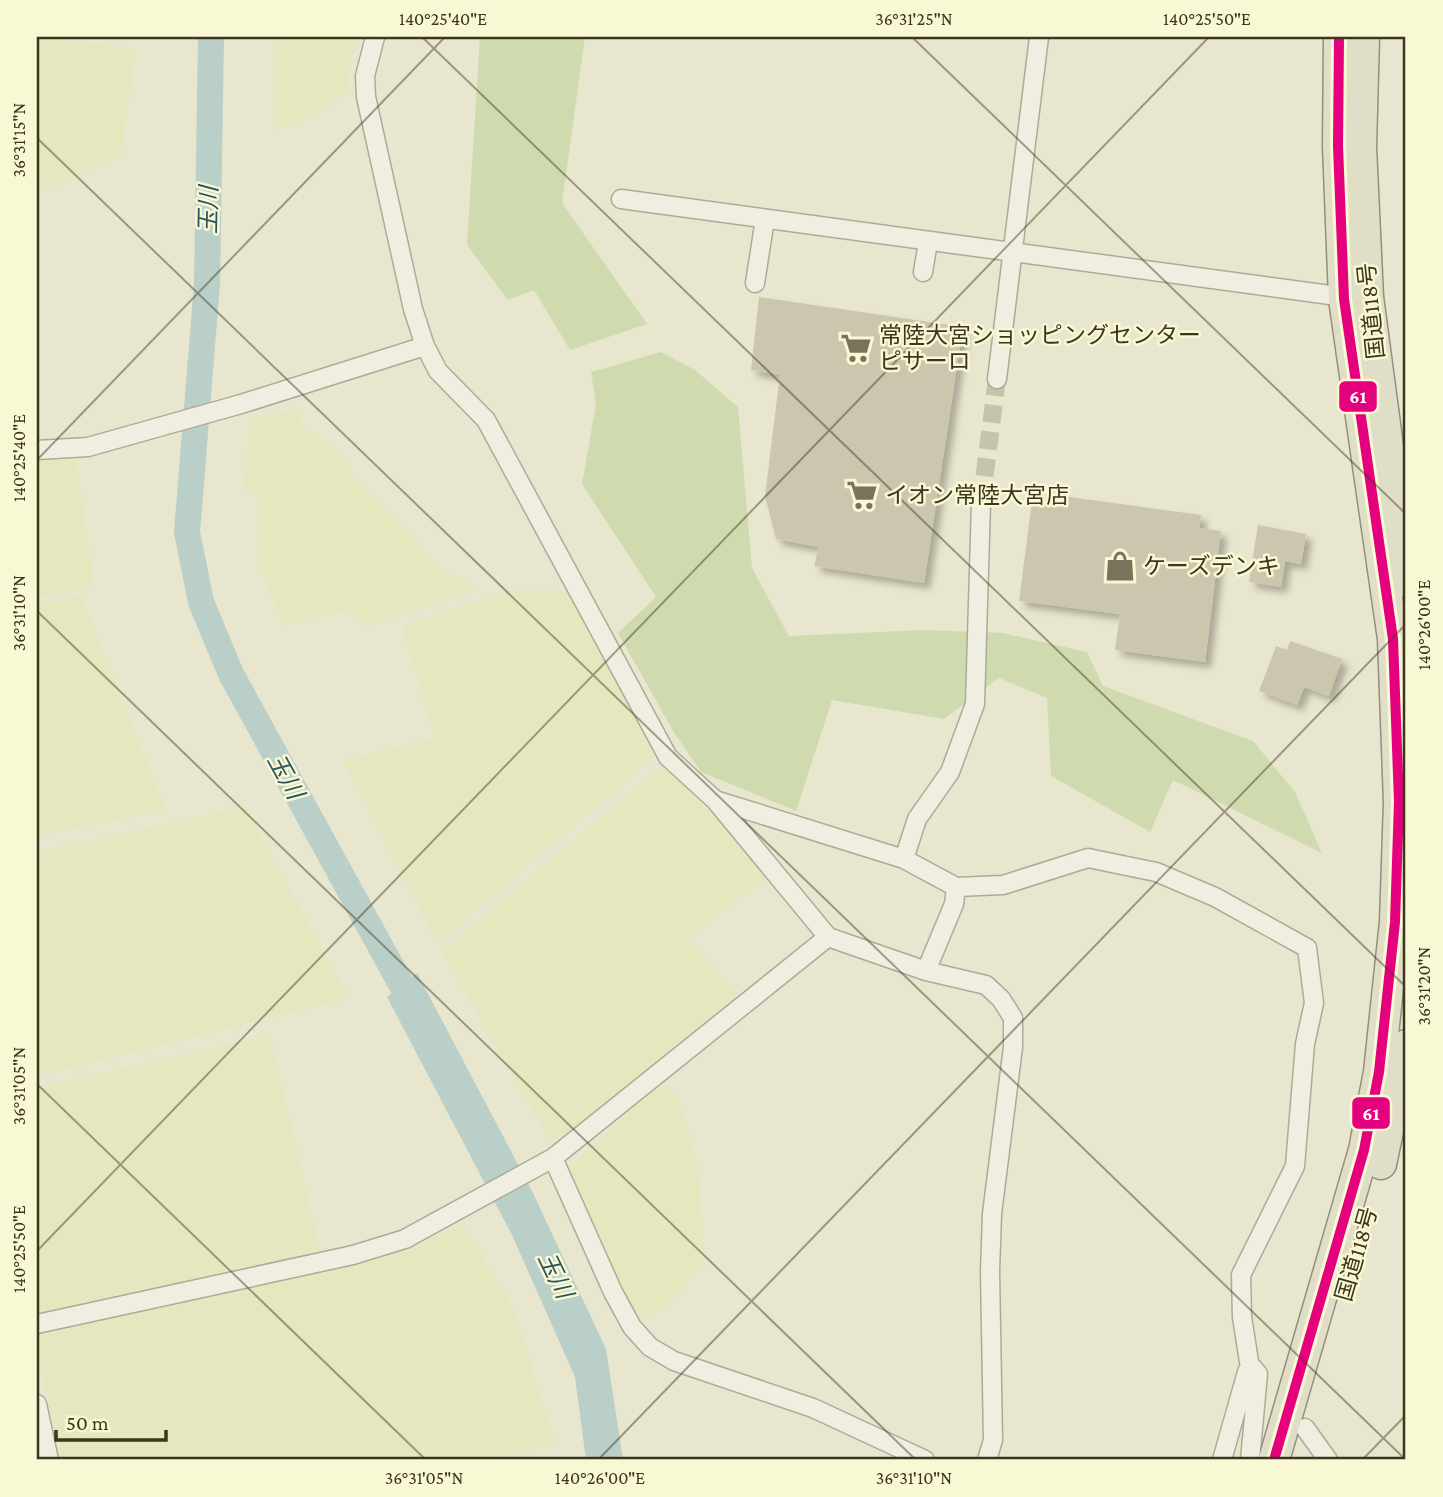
<svg xmlns="http://www.w3.org/2000/svg" width="1443" height="1497" viewBox="0 0 1443 1497" font-family="'Crimson Pro','Noto Sans JP',serif">
<defs>
<filter id="shadow"><feDropShadow dx="6" dy="6" stdDeviation="3.5" flood-color="#0004"/></filter>
</defs>
<rect width="100%" height="100%" fill="#e8e6ce"/>
<path fill="#e5e8be" d="M37 37 136 49 121 155 54 187 43 189 37 186Z
M274 37H361L350 62 349 90 312 118 274 131Z
M294 410 303 425 337 452 370 494 405 526 437 567 478 589 367 626 349 610 284 625 258 564 257 495 244 489 250 420Z
M76 458 94 585 37 598V460Z
M512 591H573L659 753 438 943 343 761 435 738 402 626Z
M81 595 165 809 37 837V605Z
M663 765 728 831 767 878 688 937 738 995 584 1123 550 1141 442 951Z
M245 807 349 998 37 1076V852Z
M270 1035 320 1250 37 1315V1088Z
M658 1086 677 1096 697 1162 705 1257 675 1300 639 1325 567 1169Z
M464 1225 515 1312 555 1444 483 1460H62L37 1352V1330L400 1252Z"/>
<path fill="#cfdbaf" d="M480 37H585L562 203 647 324 570 350 534 290 508 300 467 245Z
M661 352 695 370 738 407 752 568 789 636 924 630 1003 633 1087 652 1103 686 1253 741 1295 792 1322 853 1173 780 1150 832 1051 776 1047 698 999 678 944 719 832 700 796 811 701 772 675 734 618 633 656 597 582 484 596 404 591 372Z"/>
<path fill="#bacfc7" d="M417 973 532 1191 606 1349 623 1460H586L575 1377 512 1235 387 997Z"/>
<g fill="none" stroke-linecap="round" stroke-linejoin="round">
<path stroke="#bacfc7" stroke-width="26" d="M211 37 207 284 187 532 201 602 231 674 418 1015"/>
</g>
<path fill="#ccc6af" filter="url(#shadow)" d="M759 297 963 327 924 583 814 566 819 547 776 539 765 496 780 375 751 370Z
M1055 495 1201 515 1199 528 1221 531 1205 662 1115 650 1120 614 1019 601 1032 501 1054 503Z
M1258 525 1306 534 1301 564 1285 561 1281 587 1249 582Z
M1290 641 1342 659 1329 696 1304 687 1297 705 1259 691 1276 646 1287 650Z"/>
<g fill="none" stroke-linecap="round" stroke-linejoin="round">
<path stroke="#c6c3ab" stroke-width="18" stroke-dasharray="18 9" stroke-linecap="butt" d="M981 503 997 379"/>
<g stroke="#adaa97" stroke-width="21">
<path id="minor" d="M375 37 365 76 366 97 413 309 425 346 438 371 486 420 668 757 715 800 828 937 926 971 986 985 1001 999 1013 1018V1047L992 1214 990 1272 993 1440 987 1460
M621 199 1352 298
M923 272 928 242
M755 283 765 219
M997 379 1039 37
M37 450 88 447 241 404 425 346
M715 800 904 859 956 887 954 904 926 971
M904 859 917 819 950 772 975 704 981 503
M956 887 1003 885 1088 858 1156 872 1215 897 1307 948 1314 1003 1305 1044 1295 1166 1241 1275 1242 1317 1250 1368
M553 1158 613 1292 632 1327 650 1347 674 1361 813 1408 925 1460
M37 1324 353 1255 405 1239 553 1158 828 937
M37 1404 49 1460
M1305 1428 1328 1460
M1222 1460 1247 1372 1253 1368 1258 1374 1250 1460"/>
</g>
<g stroke="#928f7e" stroke-width="33">
<path id="trunk" d="M1364 37 1361 147 1368 297 1406 582
M1381 1164 1406 1045
M1274 1460 1364 1150 1379 1072 1395 922 1399 802 1393 639 1344 299 1338 146 1339 37"/>
</g>
<use href="#minor" stroke="#efeee1" stroke-width="18"/>
<use href="#trunk" stroke="#e1dec8" stroke-width="30"/>
<g stroke="#f9f8d4" stroke-width="16">
<path id="bus-1" d="M1274 1460 1364 1150 1379 1072 1395 922 1399 802 1393 639 1344 299 1338 146 1339 37"/>
</g>
<use href="#bus-1" stroke="#e5007d" stroke-width="10"/>
</g>
<path fill="none" stroke="#3d351d" stroke-width="2" stroke-opacity="0.45" d="M422 37 1406 987M912 37 1406 514M1402 37 1406 41M37 138 1406 1460M37 460 445 37M37 611 916 1460M37 1084 426 1460M37 1251 1209 37M598 1460 1406 624M1362 1460 1406 1415"/>
<defs>
<g id="supermarket-bare" transform="scale(2.415)"><path d="M-6-5.5h2.5l.6 2H6L4.5 2H-2.5L-4.4-4H-6ZM-1.5 3.2a1.3 1.3 0 1 0 .1 0ZM3 3.2a1.3 1.3 0 1 0 .1 0Z" fill="#79735b" stroke="#f9f8d4" stroke-width="2.5" paint-order="stroke"/></g>
<g id="shop-bare" transform="scale(2.415)"><path d="M-5-2.5h2.3a2.7 3.5 0 0 1 5.4 0H5L5.5 6h-11ZM-1.5-2.5h3a1.5 2.3 0 0 0-3 0Z" fill="#79735b" stroke="#f9f8d4" stroke-width="2.5" paint-order="stroke"/></g>
</defs>
<g fill-rule="evenodd">
<use href="#supermarket-bare" x="856" y="348"/>
<use href="#supermarket-bare" x="862" y="495"/>
<use href="#shop-bare" x="1120" y="566"/>
</g>
<g text-anchor="middle" dominant-baseline="central" stroke-width="5" stroke-linejoin="round" paint-order="stroke">
<g font-size="23" fill="#3d351d" stroke="#f9f8d4">
<text transform="translate(1371 311) rotate(-96)">国道118号</text>
<text transform="translate(1356 1254) rotate(-74)">国道118号</text>
</g>
<g font-size="23" fill="#3d351d" stroke="#f9f8d4" text-anchor="start">
<text x="879" y="335">常陸大宮ショッピングセンター<tspan x="879" dy="26">ピサーロ</tspan></text>
<text x="885" y="495">イオン常陸大宮店</text>
<text x="1143" y="566">ケーズデンキ</text>
</g>
<g font-size="24" font-style="italic" fill="#2b545e" stroke="#f9f8d4">
<text transform="translate(208 210) rotate(-89)">玉川</text>
<text transform="translate(286 776) rotate(61)">玉川</text>
<text transform="translate(556 1275) rotate(64)">玉川</text>
</g>
</g>
<g stroke="#f9f8d4" stroke-width="2.5">
<rect x="1338" y="380" width="40" height="33" rx="7" fill="#e5007d"/>
<rect x="1351" y="1096" width="40" height="34" rx="7" fill="#e5007d"/>
</g>
<g font-size="19" text-anchor="middle" font-weight="bold" fill="#fff">
<text x="1358" y="403">61</text>
<text x="1371" y="1120">61</text>
</g>
<rect width="1443" height="1497" fill="none" stroke="#f9f8d4" stroke-width="77"/>
<path d="M56 1430v10h110v-10" fill="none" stroke="#3d351d" stroke-width="3.5"/>
<text x="66" y="1430" font-size="21" fill="#3d351d" stroke="#f9f8d4" stroke-width="5" paint-order="stroke">50 m</text>
<rect x="38" y="38" width="1366" height="1420" fill="none" stroke="#3d351d" stroke-width="2.5"/>
<g font-size="18" text-anchor="middle" fill="#3d351d">
<text x="443" y="25">140°25'40"E</text>
<text x="914" y="25">36°31'25"N</text>
<text x="1207" y="25">140°25'50"E</text>
<text transform="translate(19 140) rotate(-90)" y="6">36°31'15"N</text>
<text transform="translate(19 458) rotate(-90)" y="6">140°25'40"E</text>
<text transform="translate(19 613) rotate(-90)" y="6">36°31'10"N</text>
<text transform="translate(1424 625) rotate(-90)" y="6">140°26'00"E</text>
<text transform="translate(1424 986) rotate(-90)" y="6">36°31'20"N</text>
<text transform="translate(19 1086) rotate(-90)" y="6">36°31'05"N</text>
<text transform="translate(19 1249) rotate(-90)" y="6">140°25'50"E</text>
<text x="424" y="1484">36°31'05"N</text>
<text x="600" y="1484">140°26'00"E</text>
<text x="914" y="1484">36°31'10"N</text>
</g>
</svg>
